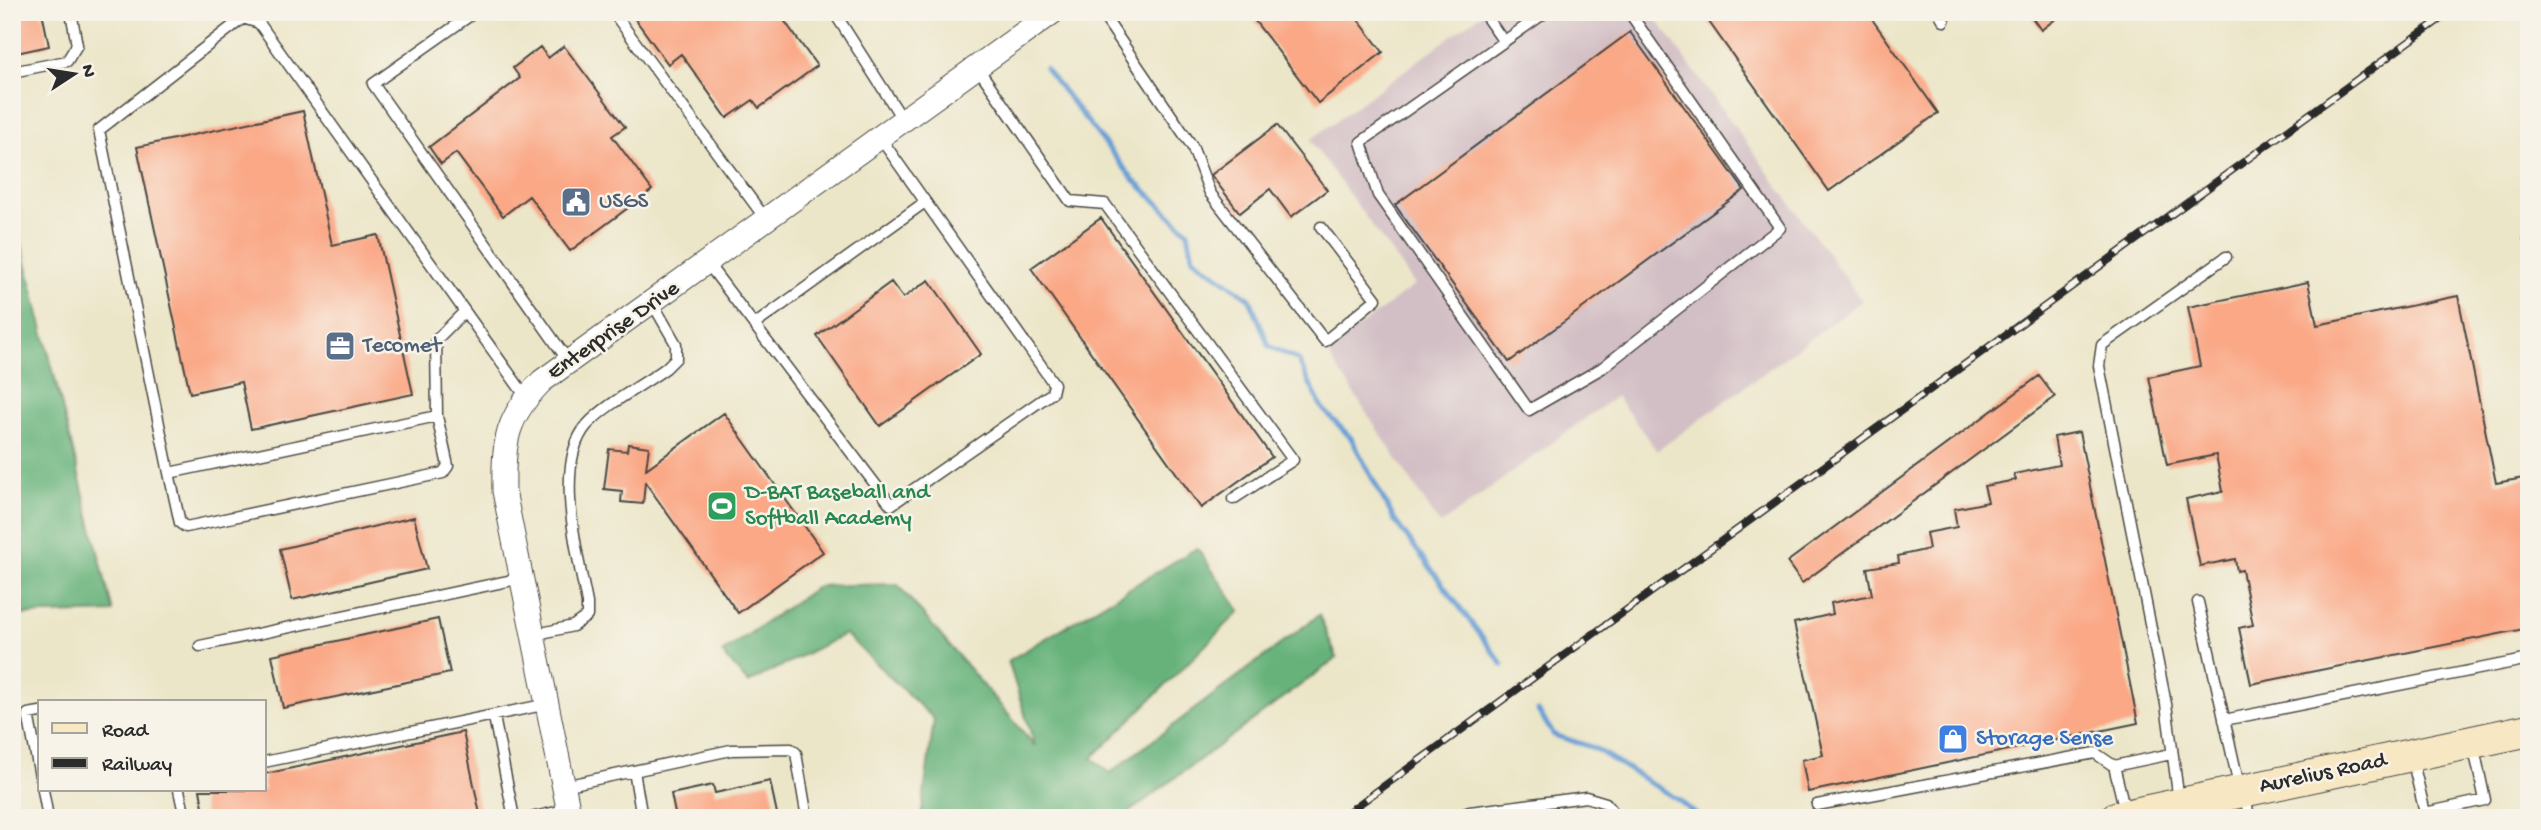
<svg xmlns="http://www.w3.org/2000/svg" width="2541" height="830" viewBox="0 0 2541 830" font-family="'Gochi Hand',sans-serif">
<rect width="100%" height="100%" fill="#f7f3e8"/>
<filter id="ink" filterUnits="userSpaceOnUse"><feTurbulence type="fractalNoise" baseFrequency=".0143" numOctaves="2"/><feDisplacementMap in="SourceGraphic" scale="14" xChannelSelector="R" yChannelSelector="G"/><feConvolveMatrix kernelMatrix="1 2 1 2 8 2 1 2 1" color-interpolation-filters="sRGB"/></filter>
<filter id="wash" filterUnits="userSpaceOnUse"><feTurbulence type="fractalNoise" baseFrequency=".00686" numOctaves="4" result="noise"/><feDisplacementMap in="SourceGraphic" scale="28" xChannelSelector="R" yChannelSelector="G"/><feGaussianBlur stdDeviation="1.57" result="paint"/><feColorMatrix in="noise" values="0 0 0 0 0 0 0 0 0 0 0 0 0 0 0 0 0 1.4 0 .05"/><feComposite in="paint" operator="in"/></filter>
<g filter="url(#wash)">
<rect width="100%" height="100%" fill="#ece6c9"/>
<path fill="#d2bec5" d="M1484 12H1651L1862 301 1657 451 1616 396 1440 525 1326 351 1415 285 1310 140Z"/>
<path fill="#66b27a" stroke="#486e52" stroke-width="2" d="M12 206 113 612 12 615Z
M1197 548 1240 611 1092 758 1110 773 1319 615 1337 658 1121 818H921L934 719 845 634 748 683 722 653 818 586 897 584 1035 746 1008 661Z"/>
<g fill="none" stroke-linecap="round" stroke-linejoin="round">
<path stroke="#669ed5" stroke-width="5" d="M1007 12 1008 14
M1045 68 1133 179 1188 232 1193 258 1250 299 1269 346 1298 360 1322 408 1351 438 1395 521 1503 665
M1538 711 1554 735 1594 748 1680 801 1700 818"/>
</g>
<g id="blocks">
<path fill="#faa886" d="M12 12H42L49 46 12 54Z
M630 12H778L817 66 759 108 753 100 727 118 681 54 668 64Z
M1248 12H1352L1383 52 1318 103Z
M1702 12H1867L1938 113 1829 191Z
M2028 12H2065L2041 30Z
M1630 32 1744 190 1509 362 1395 205Z
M564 46 625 127 612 136 652 190 570 251 529 196 503 216 456 153 441 164 429 147 520 78 513 68 540 47 548 58Z
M303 111 332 245 378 235 413 394 251 429 241 382 190 393 137 147Z
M1277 125 1327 190 1291 217 1270 189 1240 213 1211 175Z
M1101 218 1272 457 1201 508 1031 268Z
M929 280 981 354 880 426 817 336 891 282 903 298Z
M2308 282 2317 325 2458 296 2496 483 2529 477V628L2251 684 2239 628 2253 625 2242 570 2237 571 2235 559 2200 566 2186 499 2223 491 2216 455 2167 465 2149 377 2200 366 2188 307Z
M2039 376 2055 397 1802 583 1787 562Z
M724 413 823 552 738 613 645 482 643 504 621 502 622 491 604 489 609 449 627 451 628 444 649 447 646 469Z
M2079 432 2138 723 1808 792 1802 760 1823 755 1794 623 1833 614 1831 603 1872 595 1867 568 1899 563 1898 556 1929 549 1926 533 1957 527 1954 509 1988 502 1984 486 2016 480 2014 474 2059 465 2054 437Z
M414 517 427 569 292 600 280 549Z
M438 619 450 673 283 708 272 655Z
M463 732 480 814 464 818H205L200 790H264V774Z
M770 781 778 818H676L671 794 713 785 715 793Z"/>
</g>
</g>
<g filter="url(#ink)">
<use href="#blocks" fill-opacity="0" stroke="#484743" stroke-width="2"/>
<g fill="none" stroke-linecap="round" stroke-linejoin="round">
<g stroke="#484743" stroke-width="13">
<path id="lane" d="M475 12 373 84 569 362
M613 12 767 221
M834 12 903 120
M1101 12 1192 146 1210 193 1325 341 1376 299 1321 227
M1483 12 1504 42
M1546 12 1361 142 1378 195 1529 410 1602 368 1780 228 1629 12
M1939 12 1944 21
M977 67 1070 201 1105 204 1293 460 1233 499
M12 72 67 61 77 45 71 12
M2529 205V240
M708 264 891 505 1052 393 1054 384 881 139
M754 325 925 202
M437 416 169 473 99 130 243 18 259 23 526 397
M169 473 180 523 186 527 443 473 448 466 437 416 436 340 464 312
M2198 602 2240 790
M533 635 573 626 587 616V603C578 556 553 464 587 425 606 404 643 385 666 368L676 358V344L653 304
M200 646 522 578
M40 712 28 714 40 776
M494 717 514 818
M2224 720 2529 659
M2412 758 2425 813 2485 800 2473 744
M264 762 548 704
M2114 766 2126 815
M634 771 642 818
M564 786 731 750 791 749 796 753 807 818
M43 790 48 818
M179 790 185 818
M2245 793 2249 818
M2179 801 2166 704 2099 366 2102 345 2226 257
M1817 805 2095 753 2114 766 2171 754
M531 818 568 809
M1453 818 1470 812 1586 797 1606 803 1618 818"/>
</g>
<g stroke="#484743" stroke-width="25">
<path id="street" d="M570 818 504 491C503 442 506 417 542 381L1053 12"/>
</g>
<g stroke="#484743" stroke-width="34">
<path id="secondary" d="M2116 818 2529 730"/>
</g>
<use href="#lane" stroke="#fff" stroke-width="10"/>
<use href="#street" stroke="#fff" stroke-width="23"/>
<use href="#secondary" stroke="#f7e8c3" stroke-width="32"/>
<g stroke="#2b2b2b" stroke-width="8">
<path id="rail" d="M1340 818 2450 12"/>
</g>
<use href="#rail" stroke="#f7f3e8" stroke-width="5" stroke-dasharray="16" stroke-linecap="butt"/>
</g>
</g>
<defs>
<g id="civic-square" transform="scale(1.575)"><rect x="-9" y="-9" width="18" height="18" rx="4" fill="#5c6f8a" stroke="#f7f3e8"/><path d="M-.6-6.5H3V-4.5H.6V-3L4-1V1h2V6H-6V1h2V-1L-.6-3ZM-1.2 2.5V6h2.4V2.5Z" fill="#fff"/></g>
<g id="office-square" transform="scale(1.575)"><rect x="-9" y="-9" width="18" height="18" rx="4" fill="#5c6f8a" stroke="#f7f3e8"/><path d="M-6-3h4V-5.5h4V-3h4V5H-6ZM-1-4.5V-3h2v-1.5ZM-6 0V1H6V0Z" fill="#fff"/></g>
<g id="stadium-square" transform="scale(1.575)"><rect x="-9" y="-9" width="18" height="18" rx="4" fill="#2e9e5b" stroke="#f7f3e8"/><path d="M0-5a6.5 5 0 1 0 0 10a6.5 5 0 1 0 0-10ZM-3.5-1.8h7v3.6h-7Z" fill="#fff"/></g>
<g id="shop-square" transform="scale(1.575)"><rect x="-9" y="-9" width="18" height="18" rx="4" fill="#3f7fe0" stroke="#f7f3e8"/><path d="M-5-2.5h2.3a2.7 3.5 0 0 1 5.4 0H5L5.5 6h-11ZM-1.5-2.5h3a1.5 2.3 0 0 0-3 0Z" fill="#fff"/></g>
</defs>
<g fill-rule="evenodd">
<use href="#civic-square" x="576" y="202"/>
<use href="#office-square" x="340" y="346"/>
<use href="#stadium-square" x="722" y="506"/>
<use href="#shop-square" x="1953" y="739"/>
</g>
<g text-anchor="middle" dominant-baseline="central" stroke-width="5" stroke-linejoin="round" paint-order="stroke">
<g font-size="23" fill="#4e5e75" stroke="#f7f3e8" text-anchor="start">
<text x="599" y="202">USGS</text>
<text x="363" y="346">Tecomet</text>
</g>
<g font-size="23" fill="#2b2b2b" stroke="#f7f3e8">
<text transform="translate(614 331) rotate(-35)">Enterprise Drive</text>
<text transform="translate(2323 774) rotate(-12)">Aurelius Road</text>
</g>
<g font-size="23" fill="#27864d" stroke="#f7f3e8" text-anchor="start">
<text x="745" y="493">D-BAT Baseball and<tspan x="745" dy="26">Softball Academy</tspan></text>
</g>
<g font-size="23" fill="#366cbe" stroke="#f7f3e8" text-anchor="start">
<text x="1976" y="739">Storage Sense</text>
</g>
</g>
<rect width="2541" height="830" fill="none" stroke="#f7f3e8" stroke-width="42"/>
<rect x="38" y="700" width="228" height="91" fill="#f7f3e8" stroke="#a5a39c" stroke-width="2"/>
<rect x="52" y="723" width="35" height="10" fill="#f7e8c3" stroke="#a5a39c" stroke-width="2"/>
<text x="102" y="736" font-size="21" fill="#2b2b2b">Road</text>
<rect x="52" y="758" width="35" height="10" fill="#2b2b2b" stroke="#a5a39c" stroke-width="2"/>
<text x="102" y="770" font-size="21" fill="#2b2b2b">Railway</text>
<g transform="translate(74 74) rotate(78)" stroke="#f7f3e8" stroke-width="5" paint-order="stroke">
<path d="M0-5L12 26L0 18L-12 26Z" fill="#2b2b2b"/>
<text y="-10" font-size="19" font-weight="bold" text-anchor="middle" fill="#2b2b2b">N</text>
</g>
</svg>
